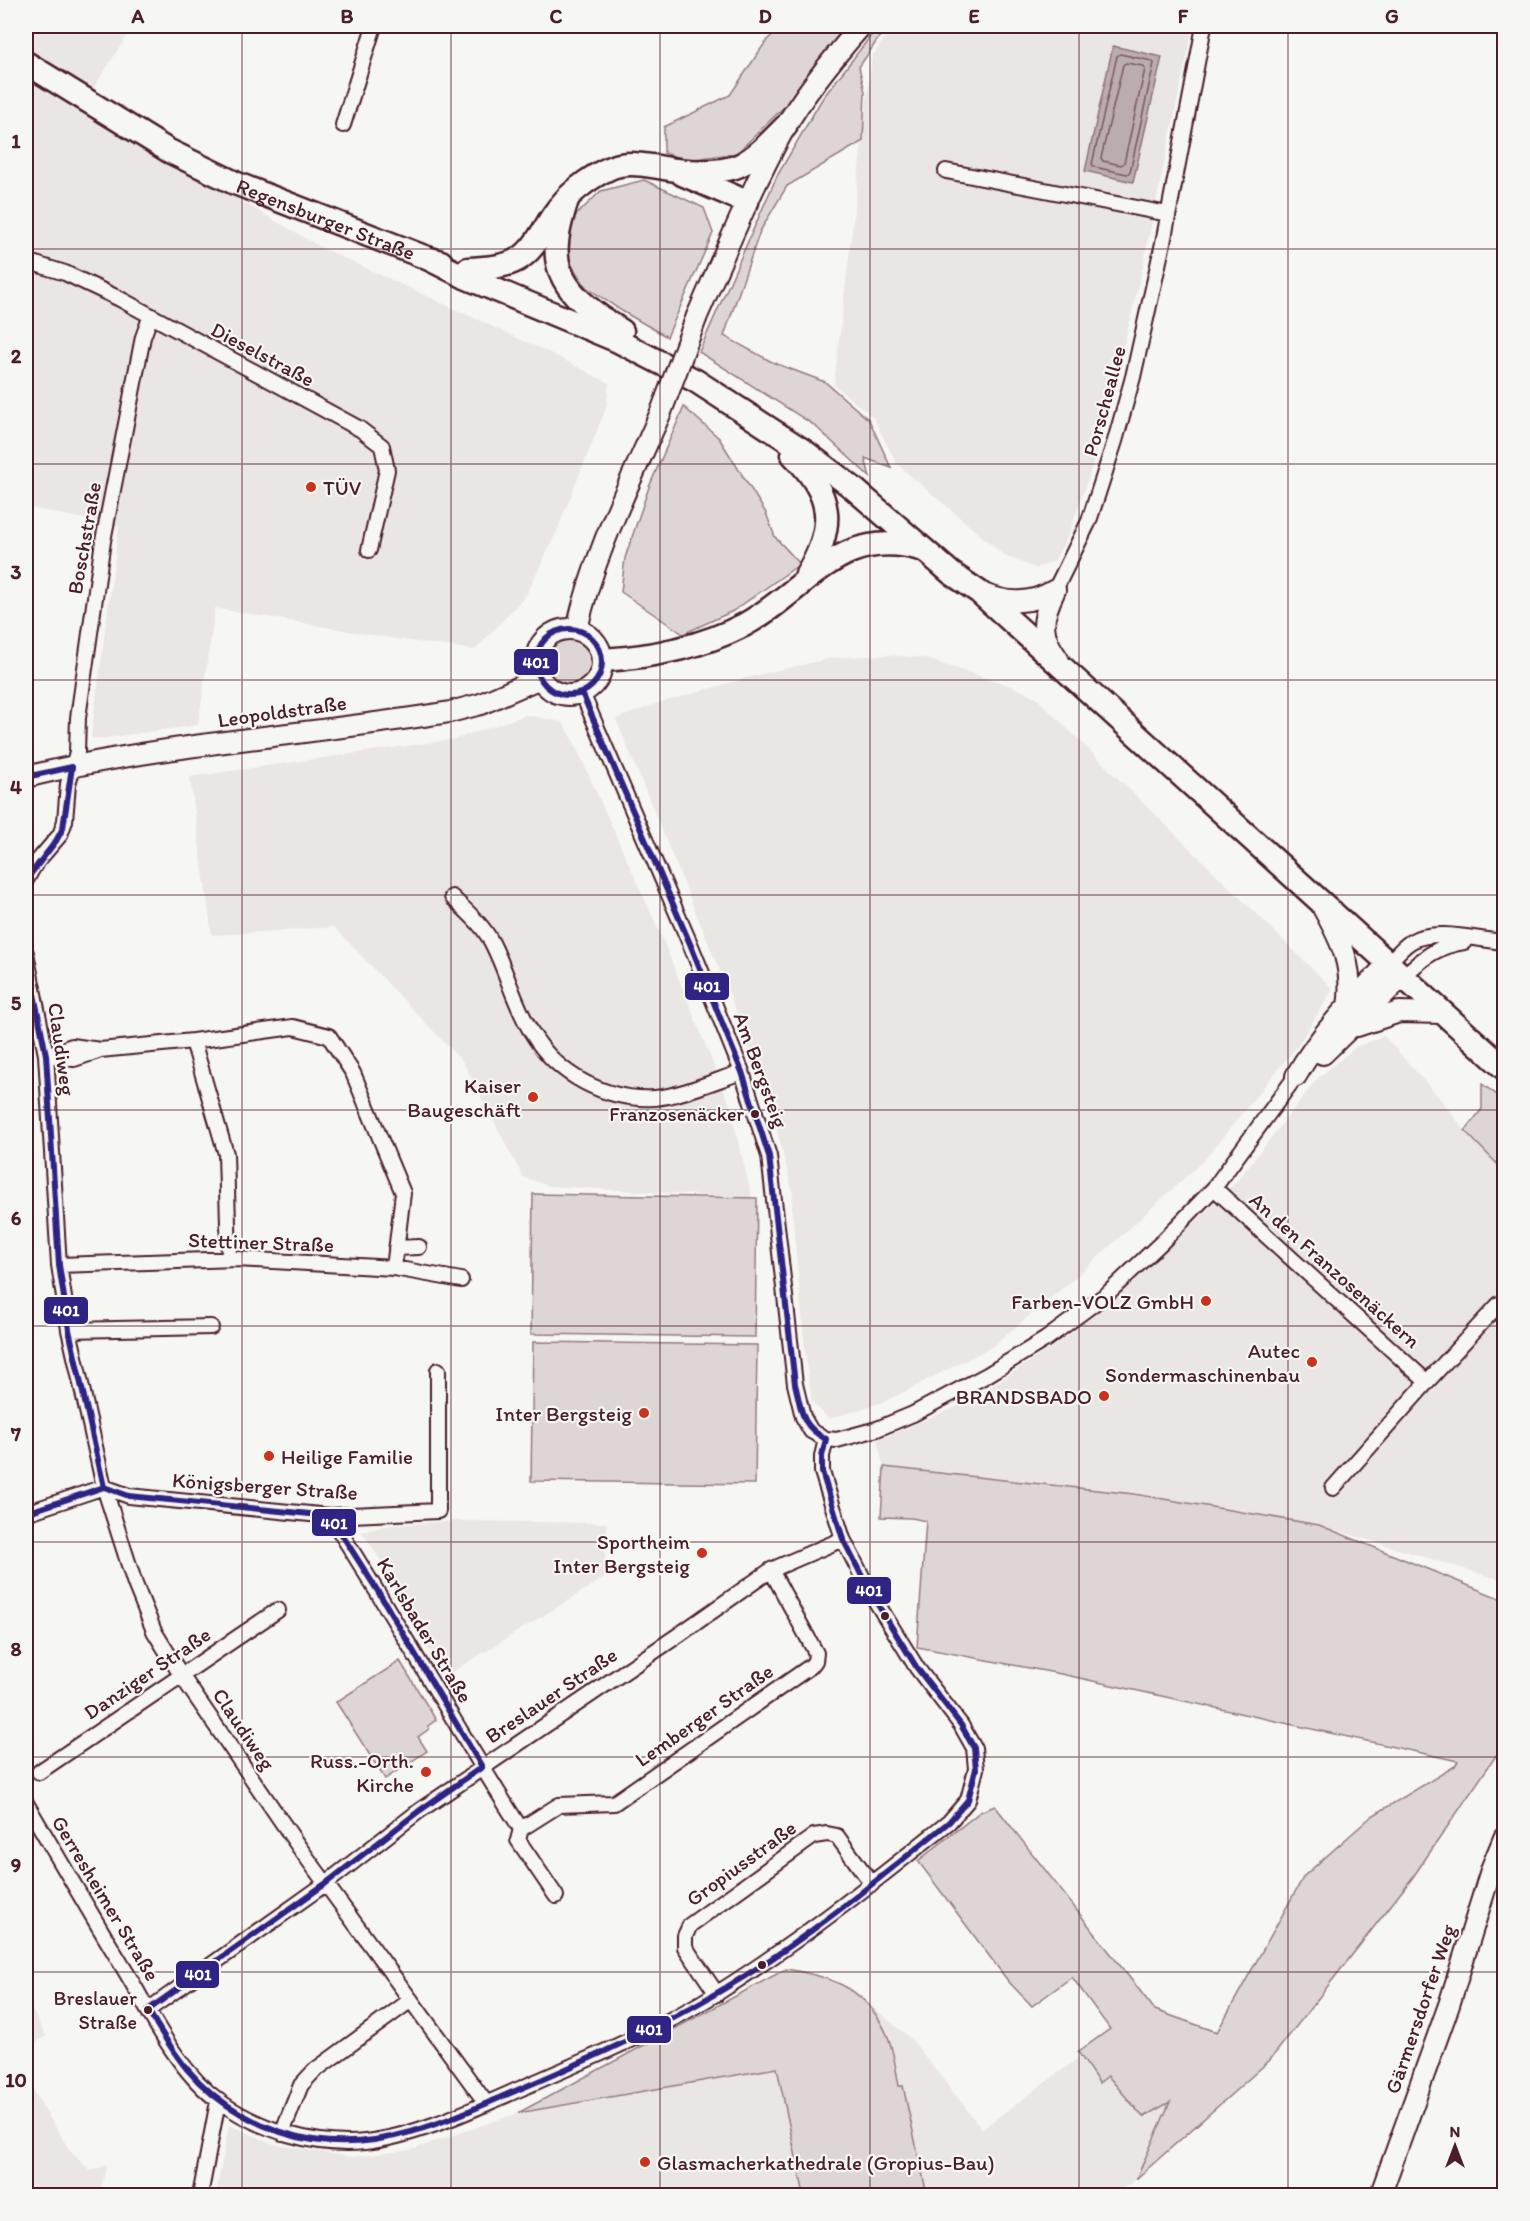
<svg xmlns="http://www.w3.org/2000/svg" width="1530" height="2221" viewBox="0 0 1530 2221" font-family="Itim,sans-serif">
<rect width="100%" height="100%" fill="#f6f6f2"/>
<filter id="ink" filterUnits="userSpaceOnUse"><feTurbulence type="fractalNoise" baseFrequency=".0167" numOctaves="2"/><feDisplacementMap in="SourceGraphic" scale="12" xChannelSelector="R" yChannelSelector="G"/><feConvolveMatrix kernelMatrix="1 2 1 2 8 2 1 2 1" color-interpolation-filters="sRGB"/></filter>
<g filter="url(#ink)">
<path fill="#e9e6e3" d="M26 26H133L96 84 83 109 320 247 552 354 609 383 606 408 556 533 526 595 475 650 396 639 215 608 198 725 105 738H91L119 526 26 507Z
M893 26H1193L1140 279 1109 405 1088 479 1069 534 1054 561 1036 568 1005 556 897 464 873 417 834 385 872 57Z
M887 655 923 658 1011 686 1035 697 1333 989 1298 1045 1204 1160 1075 1278 993 1346 886 1401 829 1419 812 1402 806 1359 792 1210 793 1193 776 1126 732 1000 616 719 656 704 750 677 832 658Z
M526 715 562 722 571 736 663 940 729 1103 752 1198 549 1186 523 1177 463 1062 334 927 212 935 190 777 456 739Z
M1384 1036 1442 1101 1465 1131 1504 1170V1581L1319 1525 1134 1494 884 1467 877 1440 968 1402 1058 1343 1115 1299 1236 1182 1318 1078 1356 1047Z
M454 1521 607 1523 605 1558 612 1573 444 1677 378 1556 362 1532 385 1526Z
M786 1969 820 1975 851 1989 912 2040 982 2129 1080 2057 1099 2083 1108 2076 1143 2118 1170 2101 1136 2179 1114 2195 216 2196 229 2125 276 2145 352 2157 411 2150 518 2113Z
M26 1999 46 2036 26 2049Z
M26 2079 70 2151 90 2171 107 2165 99 2195H26Z"/>
<path fill="#ddd6d5" stroke="#947a80" stroke-width="1.5" d="M782 26H852L787 104 737 153 688 160 664 153V127L730 95 767 40Z
M883 26H887L859 67 865 92 863 141 787 186 760 231 724 336 772 362 825 382 869 420 891 468 865 458 870 477 814 425 699 352 777 176 822 99 873 33Z
M644 180 704 208 713 233 667 337 622 311 586 287 567 258 571 220 601 191Z
M684 407 719 438 766 513 775 537 800 564 733 611 683 634 621 592 625 558 649 487Z
M546 661a25 25 0 1 1 50 0a25 25 0 1 1-50 0Z
M1482 1084 1504 1100V1171L1465 1131 1482 1109Z
M533 1194 757 1198 755 1337 531 1334Z
M533 1342 757 1345 755 1484 531 1481Z
M884 1467 1134 1494 1319 1525 1504 1600V1744L1413 1877 1270 2060 1136 2179 1170 2102 1143 2117 1108 2076 1099 2083 1078 2052 1110 2029 1072 1977 1032 2006 1008 1981 918 1861 980 1812 995 1806 1155 2010 1217 2032 1304 1876 1372 1816 1455 1766 1458 1761 1061 1674 917 1647 926 1521 912 1518 881 1517Z
M400 1661 436 1720 428 1726 429 1729 418 1737 427 1751 385 1779 336 1702Z
M786 1969C834 1977 868 1989 888 2037 894 2052 896 2070 899 2086H903L927 2195H804L777 2068 518 2113Z"/>
<path fill="#bbadae" stroke="#8e747a" stroke-width="1.5" d="M1113 46 1162 57 1133 182 1085 171Z"/>
<g fill="none" stroke-linecap="round" stroke-linejoin="round">
<path stroke="#77585f" stroke-width="1.5" d="M1120 54 1152 61 1154 63 1130 172 1127 174 1094 167 1092 164 1117 56Z
M1126 63 1143 66 1145 69 1124 163 1121 165 1103 161 1101 158 1123 65Z"/>
<g stroke="#4a1f2b" stroke-width="18">
<path id="street" d="M343 125 374 26
M946 171 1168 214
M26 261 65 273 120 299 360 429 382 446 387 470 369 550
M1055 590 1089 521 1115 441 1133 377 1163 243 1204 26
M582 693 691 946 742 1072 769 1156 795 1384 803 1417 811 1431 826 1439 837 1440 877 1429 913 1414 987 1375 1046 1339 1107 1294 1162 1242 1214 1188 1296 1076
M26 880 35 864 60 835 65 821 68 784 77 752 78 718 103 541 143 337 150 318
M452 897C466 911 482 924 491 941 507 971 514 1005 532 1033 557 1075 606 1101 655 1098 680 1096 717 1080 742 1072
M26 953 46 1055 59 1265 69 1330 104 1487 135 1584 154 1631 181 1675 299 1847 486 2103
M1388 964C1395 956 1403 946 1412 941 1435 928 1478 940 1504 942
M1402 977C1423 959 1436 946 1464 942
M193 1041 293 1027 329 1036 353 1073 403 1193 394 1268
M46 1055 72 1046 100 1050 193 1041 226 1154 229 1259
M50 1055 74 1059 98 1051
M1214 1188 1427 1382 1499 1304
M396 1248 419 1247
M59 1265 237 1259 394 1268 461 1280
M69 1330 211 1327
M1333 1488 1427 1382
M26 1513 104 1487 129 1496 330 1516 438 1511V1370
M330 1516C396 1619 455 1726 521 1829L518 1840 556 1896
M39 1772 278 1610
M26 1803C59 1859 92 1916 126 1972 151 2014 178 2072 219 2101 259 2130 316 2147 365 2142 415 2137 476 2108 522 2088 588 2059 657 2031 719 1992 800 1941 874 1882 949 1822L968 1800 976 1769 974 1748 961 1725 917 1668 870 1592 843 1539 822 1472V1456L826 1439
M521 1829 559 1805 614 1803 811 1666 815 1661 816 1653 771 1570
M717 1994 685 1947V1936L690 1925 814 1836 827 1834 837 1836 872 1884
M148 2010 325 1884 419 1811 680 1634 771 1570 843 1539
M282 2133 301 2085 314 2071 411 2000
M200 2196 218 2101"/>
</g>
<g stroke="#4a1f2b" stroke-width="24">
<path id="secondary" d="M697 316C725 253 751 189 784 129 805 92 834 57 861 26
M1055 590C1041 619 1039 633 1058 659
M981 593C1008 604 1030 605 1055 590
M536 662a33 33 0 1 1 66 0a33 33 0 1 1-66 0Z
M577 629C594 553 630 483 661 412
M26 777C165 743 309 735 450 712L481 704 540 678
M1323 908C1342 942 1354 967 1348 1007
M1357 1026 1399 1012 1442 1013
M1323 1054 1402 977
M1296 1076C1319 1035 1355 997 1388 964
M1380 2196 1449 2005 1492 1867 1504 1838"/>
</g>
<g stroke="#4a1f2b" stroke-width="27">
<g id="primary">
<path id="s1" d="M26 63 169 151 235 183 427 258 441 262"/>
<path d="M682 174 747 202"/>
<path d="M568 197C563 212 558 227 557 243 552 286 590 311 622 331"/>
<path d="M427 258 465 277 616 340 696 381 804 451 853 488 951 573 979 592 1504 1068"/>
<path d="M468 269C484 268 502 268 517 260 534 251 543 230 554 214 567 195 588 178 610 168 626 161 647 165 664 168 683 172 722 174 740 165 758 156 771 141 785 127"/>
<path d="M793 455C833 495 836 526 807 574"/>
<path d="M603 660C652 657 699 648 744 625 809 590 839 524 924 550"/>
</g>
</g>
<use href="#street" stroke="#f6f6f2" stroke-width="14"/>
<use href="#secondary" stroke="#f6f6f2" stroke-width="20"/>
<use href="#primary" stroke="#f6f6f2" stroke-width="22"/>
<g stroke="#4a1f2b" stroke-width="24" stroke-linecap="butt">
<path id="secondary-bridge" d="M661 412 697 316"/>
</g>
<use href="#secondary-bridge" stroke="#f6f6f2" stroke-width="20"/>
<g stroke="#f6f6f2" stroke-width="10">
<path id="bus-1" d="M536 662a33 33 0 1 1 66 0a33 33 0 1 1-66 0Z
M26 777 72 767 63 828 56 841 26 880
M26 953 46 1055 59 1265 69 1330 104 1487
M26 1513 104 1487 129 1496 330 1516 379 1593 482 1767 419 1811 325 1884 148 2010C160 2030 172 2051 187 2069 218 2106 265 2132 313 2140 381 2151 447 2121 508 2094 589 2060 670 2023 745 1976 817 1931 883 1875 949 1822L968 1800 976 1769 974 1748 961 1725 917 1668 870 1592 843 1539 822 1472V1456L826 1439C800 1425 802 1411 795 1384L769 1156 742 1072 691 946 582 693"/>
</g>
<use href="#bus-1" stroke="#2f2483" stroke-width="6"/>
</g>
</g>
<path fill="none" stroke="#4a1f2b" stroke-width="1.5" stroke-opacity="0.55" d="M242 26V2196M451 26V2196M660 26V2196M870 26V2196M1079 26V2196M1288 26V2196M26 249H1504M26 464H1504M26 680H1504M26 895H1504M26 1110H1504M26 1326H1504M26 1542H1504M26 1757H1504M26 1972H1504"/>
<g fill="#c8321e" stroke="#f6f6f2" stroke-width="2">
<circle cx="311" cy="487" r="6"/>
<circle cx="533" cy="1097" r="6"/>
<circle cx="1206" cy="1301" r="6"/>
<circle cx="1312" cy="1362" r="6"/>
<circle cx="1104" cy="1396" r="6"/>
<circle cx="644" cy="1413" r="6"/>
<circle cx="269" cy="1456" r="6"/>
<circle cx="702" cy="1553" r="6"/>
<circle cx="426" cy="1772" r="6"/>
<circle cx="645" cy="2162" r="6"/>
</g>
<g fill="#4a1f2b" stroke="#f6f6f2" stroke-width="2">
<circle cx="755" cy="1114" r="5"/>
<circle cx="885" cy="1616" r="5"/>
<circle cx="762" cy="1965" r="5"/>
<circle cx="148" cy="2010" r="5"/>
</g>
<g text-anchor="middle" dominant-baseline="central" stroke-width="4.5" stroke-linejoin="round" paint-order="stroke">
<g font-size="20" fill="#4a1f2b" stroke="#f6f6f2" text-anchor="end">
<text x="744" y="1114">Franzosenäcker</text>
<text x="137" y="1998">Breslauer<tspan x="137" dy="24">Straße</tspan></text>
</g>
<g font-size="21" fill="#4a1f2b" stroke="#f6f6f2">
<text stroke="none"><textPath href="#s1" startOffset="339">Regensburger Straße</textPath></text>
<text transform="translate(263 354) rotate(28)">Dieselstraße</text>
<text transform="translate(1104 401) rotate(-75)">Porscheallee</text>
<text transform="translate(84 538) rotate(-80)">Boschstraße</text>
<text transform="translate(282 711) rotate(-8)">Leopoldstraße</text>
<text transform="translate(62 1049) rotate(82)">Claudiweg</text>
<text transform="translate(761 1070) rotate(70)">Am Bergsteig</text>
<text transform="translate(261 1242) rotate(2)">Stettiner Straße</text>
<text transform="translate(1335 1270) rotate(42)">An den Franzosenäckern</text>
<text transform="translate(265 1486) rotate(4)">Königsberger Straße</text>
<text transform="translate(425 1630) rotate(59)">Karlsbader Straße</text>
<text transform="translate(147 1673) rotate(-34)">Danziger Straße</text>
<text transform="translate(551 1695) rotate(-34)">Breslauer Straße</text>
<text transform="translate(704 1715) rotate(-35)">Lemberger Straße</text>
<text transform="translate(244 1729) rotate(56)">Claudiweg</text>
<text transform="translate(741 1863) rotate(-36)">Gropiusstraße</text>
<text transform="translate(106 1898) rotate(59)">Gerresheimer Straße</text>
<text transform="translate(1420 2009) rotate(-71)">Gärmersdorfer Weg</text>
</g>
<g font-size="21" fill="#4a1f2b" stroke="#f6f6f2" text-anchor="end">
<text x="323" y="487" text-anchor="start">TÜV</text>
<text x="521" y="1085">Kaiser<tspan x="521" dy="24">Baugeschäft</tspan></text>
<text x="1194" y="1301">Farben-VOLZ GmbH</text>
<text x="1300" y="1350">Autec<tspan x="1300" dy="24">Sondermaschinenbau</tspan></text>
<text x="1092" y="1396">BRANDSBADO</text>
<text x="632" y="1413">Inter Bergsteig</text>
<text x="281" y="1456" text-anchor="start">Heilige Familie</text>
<text x="690" y="1541">Sportheim<tspan x="690" dy="24">Inter Bergsteig</tspan></text>
<text x="414" y="1760">Russ.-Orth.<tspan x="414" dy="24">Kirche</tspan></text>
<text x="657" y="2162" text-anchor="start">Glasmacherkathedrale (Gropius-Bau)</text>
</g>
</g>
<g stroke="#f6f6f2" stroke-width="2">
<rect x="513" y="648" width="46" height="28" rx="6" fill="#2f2483"/>
<rect x="684" y="972" width="46" height="29" rx="6" fill="#2f2483"/>
<rect x="43" y="1296" width="46" height="29" rx="6" fill="#2f2483"/>
<rect x="311" y="1508" width="46" height="29" rx="6" fill="#2f2483"/>
<rect x="846" y="1576" width="46" height="29" rx="6" fill="#2f2483"/>
<rect x="175" y="1960" width="45" height="29" rx="6" fill="#2f2483"/>
<rect x="626" y="2015" width="46" height="29" rx="6" fill="#2f2483"/>
</g>
<g font-size="16" text-anchor="middle" font-weight="bold" fill="#fff">
<text x="536" y="668">401</text>
<text x="707" y="992">401</text>
<text x="66" y="1316">401</text>
<text x="334" y="1529">401</text>
<text x="869" y="1596">401</text>
<text x="198" y="1980">401</text>
<text x="649" y="2035">401</text>
</g>
<rect width="1530" height="2221" fill="none" stroke="#f6f6f2" stroke-width="66"/>
<g transform="translate(1455 2146)" stroke="#f6f6f2" stroke-width="4.5" paint-order="stroke">
<path d="M0-4.5L10 22L0 15L-10 22Z" fill="#4a1f2b"/>
<text y="-9" font-size="16" font-weight="bold" text-anchor="middle" fill="#4a1f2b">N</text>
</g>
<rect x="33" y="33" width="1464" height="2155" fill="none" stroke="#4a1f2b" stroke-width="2"/>
<g font-size="20" text-anchor="middle" font-weight="bold" fill="#4a1f2b">
<text x="138" y="23">A</text>
<text x="347" y="23">B</text>
<text x="556" y="23">C</text>
<text x="765" y="23">D</text>
<text x="974" y="23">E</text>
<text x="1183" y="23">F</text>
<text x="1392" y="23">G</text>
<text x="16" y="148">1</text>
<text x="16" y="363">2</text>
<text x="16" y="579">3</text>
<text x="16" y="794">4</text>
<text x="16" y="1010">5</text>
<text x="16" y="1225">6</text>
<text x="16" y="1441">7</text>
<text x="16" y="1656">8</text>
<text x="16" y="1872">9</text>
<text x="16" y="2087">10</text>
</g>
</svg>
